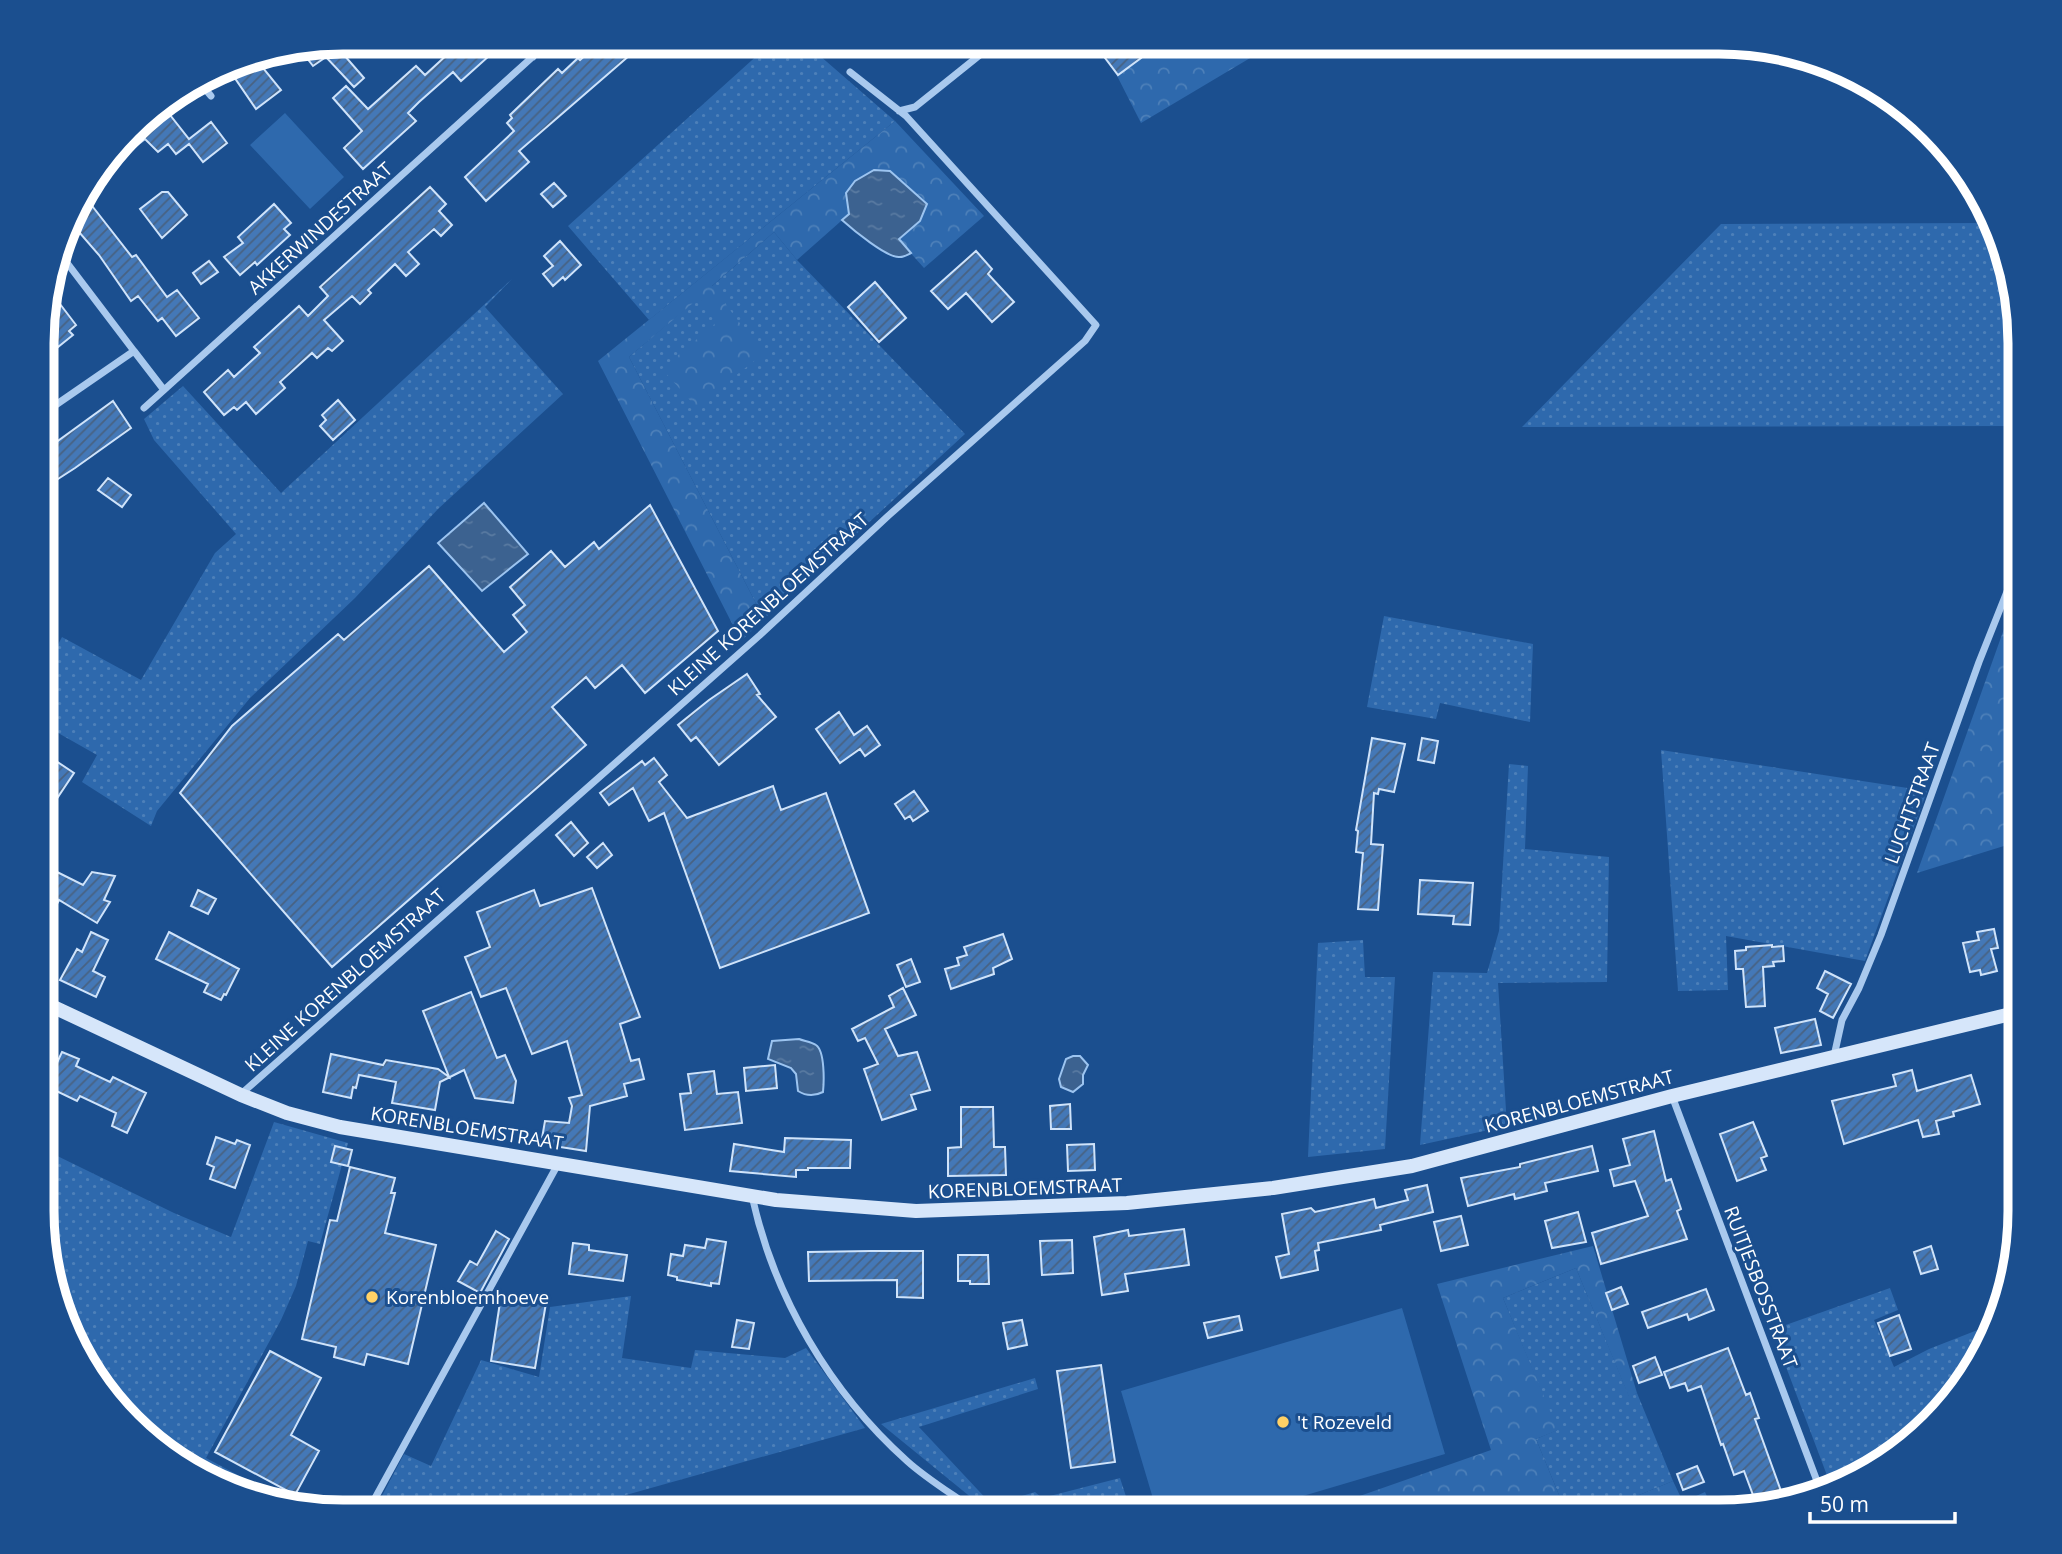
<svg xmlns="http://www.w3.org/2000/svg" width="2062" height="1554" viewBox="0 0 2062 1554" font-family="'Open Sans',sans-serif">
<defs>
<pattern id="grass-dots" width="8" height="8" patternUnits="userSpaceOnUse" patternTransform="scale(1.75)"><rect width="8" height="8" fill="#2e69ad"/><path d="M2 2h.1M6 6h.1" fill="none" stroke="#4d80b9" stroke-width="1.8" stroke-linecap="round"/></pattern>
<pattern id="forest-crowns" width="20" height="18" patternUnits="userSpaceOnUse" patternTransform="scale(1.75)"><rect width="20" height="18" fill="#2e69ad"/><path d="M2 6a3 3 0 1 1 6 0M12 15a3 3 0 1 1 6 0" fill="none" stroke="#4d80b9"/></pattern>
<pattern id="water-ripples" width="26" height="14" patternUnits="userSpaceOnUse" patternTransform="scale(1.75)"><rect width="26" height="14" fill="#3c6290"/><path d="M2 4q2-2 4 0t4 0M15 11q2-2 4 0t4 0" fill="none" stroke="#597aa1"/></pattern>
<pattern id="building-hatch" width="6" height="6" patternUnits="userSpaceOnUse" patternTransform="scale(1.75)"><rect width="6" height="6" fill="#4478b7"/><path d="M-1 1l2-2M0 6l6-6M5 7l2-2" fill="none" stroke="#486282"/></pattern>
</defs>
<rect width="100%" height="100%" fill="#1b4f8f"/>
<path fill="url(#grass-dots)" d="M772 42H804L895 121 649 320 568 226Z
M1992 223 2020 343V426L1522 427 1721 224Z
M774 232 797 260 965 434 764 619 629 357 699 297 719 321 762 354 711 287Z
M512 279 485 307 563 394 438 509 355 598 250 698 157 811 151 826 82 782 97 755 44 725V671L62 637 141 680 215 553 236 534 154 440 144 419 183 386 281 493Z
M1384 616 1533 644 1530 722 1440 703 1436 719 1367 707Z
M1661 750 1927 791 1865 961 1726 936 1728 990 1678 991Z
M1509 764 1528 766 1525 849 1609 857 1607 982 1498 983 1507 1126 1420 1145 1433 972 1487 973 1499 931Z
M1363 940 1365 977H1395L1385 1149 1308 1157 1318 943Z
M274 1122 348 1143 320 1244 308 1241 296 1286 281 1320 206 1458 290 1503 228 1489 145 1437 73 1344 43 1231V1149L174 1213 231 1237Z
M1576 1268 1629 1396 1637 1393 1673 1481 1598 1512H1566L1536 1439 1557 1430 1503 1298Z
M1890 1288 1898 1310 1874 1320 1894 1367 1929 1349 1998 1322 1997 1326 1945 1409 1852 1481 1831 1486 1772 1330Z
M631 1296 622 1358 691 1368 695 1350 785 1358 806 1348 865 1428 569 1511H374L404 1454 431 1466 481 1360 539 1377 550 1307Z
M1035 1378 1038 1389 919 1427 992 1505 1035 1492 1042 1498 1120 1478 1131 1512H1044L1041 1499 999 1512H989L881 1424Z"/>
<path fill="url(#forest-crowns)" d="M1135 42H1277L1141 123 1110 62 1137 48Z
M895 121 984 216 924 268 898 239 920 221 849 214 797 260 774 232 712 286 763 354 696 407 662 369 718 321 699 298 629 357 764 619 741 641 598 361Z
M2020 584V841L1917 873Z
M1593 1246 1637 1393 1629 1397 1576 1268 1503 1298 1558 1430 1536 1439 1566 1512H1537L1531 1497 1498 1512H1314L1491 1450 1437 1284Z
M1673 1481 1683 1502 1705 1492 1714 1512H1598Z"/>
<path fill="#2e69ad" d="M285 113 344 177 310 209 250 145Z
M1402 1308 1445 1454 1249 1512H1157L1121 1391Z"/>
<path fill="url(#water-ripples)" stroke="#9cc4f0" stroke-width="2" d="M874 170 890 171 927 204 920 221 899 239 911 253C907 255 904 257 900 257 888 259 852 229 842 220L849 214 846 193 855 181Z
M484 503 528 554 482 591 438 543Z
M799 1039C804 1041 812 1042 816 1045 825 1051 824 1082 823 1092 815 1096 806 1096 798 1091L796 1074 791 1068 768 1059 772 1041Z
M1073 1056H1080L1088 1065 1083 1075V1084L1073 1092 1061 1087 1059 1079 1066 1059Z"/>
<path fill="url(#building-hatch)" stroke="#cfe3fa" stroke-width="2" d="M344 42 337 47 364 78 354 87 326 57 313 66 300 49Z
M440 42H476L489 56 461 81 453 72 419 102 408 113 416 121 363 169 344 148 362 131 333 98 346 86 368 109 416 66 425 75 450 52Z
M600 42H645L519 151 529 162 486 201 465 177 514 131 507 123 512 118 510 115 558 69 562 73 578 58 580 60Z
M1093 42H1129L1141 58 1118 75Z
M254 57 281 90 256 109 228 68 246 58Z
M163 106 189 139 211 122 227 143 203 162 189 144 176 154 168 144 158 152 145 139 117 161 113 156 145 117Z
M554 183 566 196 553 207 541 194Z
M430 187 446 204 439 211 452 225 441 236 434 229 408 252 419 264 406 276 395 264 368 290 371 293 360 304 352 296 324 320 343 341 332 351 328 348 317 358 312 353 280 382 285 388 256 414 246 402 237 410 234 407 224 415 204 392 228 370 234 377 260 353 254 347 299 306 308 316 328 296 320 287Z
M162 192H168L187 215 162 238 140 209Z
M82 193 132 257 136 255 167 297 177 290 199 318 176 336 162 318 158 321 138 296 131 301 99 255 72 224Z
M274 204 291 223 284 229 290 235 257 265 255 262 240 275 224 257 243 243 238 237Z
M560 241 581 265 565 280 563 277 553 286 543 274 553 266 544 256Z
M976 251 992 269 988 274 1014 302 992 322 966 293 948 309 931 291Z
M209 261 218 272 201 284 193 273Z
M875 282 906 318 879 342 848 307Z
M60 304 76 325 69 331 73 335 58 347 45 328V316Z
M338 400 355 420 333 440 320 426 326 420 322 415Z
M113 401 131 428 75 468 44 488V451Z
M108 478 131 495 122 507 98 490Z
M650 505 718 631 645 693 622 665 595 688 586 677 552 707 586 745 332 967 180 793 232 726 338 634 344 640 429 566 504 652 527 632 513 615 525 605 510 587 551 551 565 567 594 542 599 549Z
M747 674 760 694 757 695 776 717 719 765 696 737 691 741 678 725 709 700Z
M839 712 854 735 867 726 880 745 865 756 860 749 840 763 816 729Z
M1372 738 1405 744 1394 792 1379 789 1378 794 1374 793 1371 844 1383 845 1378 910 1358 909 1363 853 1356 852 1358 831 1356 830Z
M1422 738 1438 741 1434 763 1418 760Z
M44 753 74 773 44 818Z
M654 758 667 775 659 782 687 818 773 786 781 810 826 793 869 913 720 968 664 813 649 821 633 788 609 805 600 793 642 761 645 765Z
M914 791 928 811 913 821 910 816 905 819 895 804Z
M571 822 588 843 574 856 556 835Z
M603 843 612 855 597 868 587 857Z
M43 865 83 885 92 872 115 876 104 900 110 902 97 923 59 900 43 931Z
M1420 880 1473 883 1470 925 1453 924 1454 916 1418 914Z
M592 888 640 1017 620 1024 631 1061 639 1059 644 1079 624 1084 627 1096 590 1106 586 1151 541 1144 545 1121 569 1123 572 1106 569 1098 582 1095 567 1041 532 1054 506 988 481 997 465 957 490 947 477 912 534 890 540 906Z
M198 890 216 899 208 914 191 906Z
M1994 929 1998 948 1991 949 1997 971 1981 975 1980 970 1970 972 1963 943 1979 940 1977 932Z
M91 932 108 940 93 971 105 977 96 997 60 980 77 949 82 952Z
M169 932 239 969 226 995 224 994 221 1000 204 992 208 984 156 959Z
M1003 934 1012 959 993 968 994 974 951 989 945 969 959 965 957 958 967 955 964 947Z
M1772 945V947L1783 946 1784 961 1773 962 1774 966 1763 967 1765 1006 1746 1007 1743 969H1736L1735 951 1746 950V947Z
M911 959 920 982 906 987 897 965Z
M1825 971 1851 984 1833 1018 1820 1011 1828 994 1817 988Z
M903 988 916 1015 885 1029 898 1056 917 1052 930 1090 911 1095 916 1109 882 1120 864 1069 878 1064 865 1038 858 1041 852 1029 894 1007 889 996Z
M471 992 497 1058 505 1055 516 1081 513 1103 475 1098 464 1070 440 1082 435 1110 392 1103 396 1082 359 1075 356 1088 353 1087 351 1098 323 1092 331 1054 383 1065 386 1060 438 1069 449 1077 423 1011Z
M1815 1019 1821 1045 1781 1053 1775 1028Z
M62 1052 79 1059 76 1066 110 1082 113 1077 146 1093 127 1133 112 1126 116 1113 80 1096 77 1101 46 1086Z
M775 1065 777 1088 746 1091 744 1068Z
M1912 1070 1917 1091 1971 1075 1980 1104 1953 1112 1954 1116 1936 1121 1939 1134 1923 1137 1918 1120 1844 1144 1832 1101 1896 1086 1893 1075Z
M714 1071 717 1094 738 1092 742 1123 685 1130 680 1094 691 1093 688 1074Z
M1070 1104 1071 1129H1051L1050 1106Z
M961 1107H993L994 1147H1005L1006 1175 948 1176V1148L961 1147Z
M1753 1122 1767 1156 1761 1158 1766 1170 1737 1181 1720 1134Z
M1654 1131 1666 1181 1671 1179 1681 1209 1677 1211 1687 1239 1601 1264 1592 1233 1648 1216 1635 1181 1614 1186 1610 1170 1630 1165 1623 1139Z
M216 1137 235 1144 237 1140 250 1145 235 1188 210 1179 214 1167 207 1164Z
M785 1138 851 1140 850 1168H808V1170H796V1177L730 1171 734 1144 784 1152Z
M1094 1144 1095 1170 1068 1171 1067 1145Z
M335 1146 352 1150 348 1166 331 1162Z
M1592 1146 1598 1171 1545 1183 1547 1191 1515 1199 1514 1194 1468 1206 1461 1178 1520 1167V1164Z
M350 1167 395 1178 391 1193H395L385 1233 436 1245 408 1364 367 1354 364 1365 334 1357 336 1347 302 1339 330 1220 337 1221Z
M1427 1185 1433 1212 1380 1225 1381 1230 1318 1243 1319 1250 1315 1251 1318 1270 1281 1278 1276 1257 1289 1254 1282 1214 1311 1208 1315 1212 1374 1199 1376 1208 1408 1200 1405 1190Z
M1578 1212 1586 1242 1552 1248 1545 1221Z
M1461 1216 1468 1245 1441 1251 1434 1222Z
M1184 1229 1189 1265 1125 1274 1128 1291 1102 1295 1094 1237 1128 1230 1129 1236Z
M496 1231 509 1239 480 1293 458 1281 470 1261 477 1265Z
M707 1239 726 1242 719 1284 711 1283V1286L677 1280V1277L668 1275 671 1254 683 1256 685 1245 705 1248Z
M1072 1240 1073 1273 1042 1275 1040 1241Z
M573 1243 589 1245V1250L627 1255 623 1281 569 1274Z
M1931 1246 1938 1269 1921 1274 1914 1252Z
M871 1251H923V1298L897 1297V1280L809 1281 808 1252Z
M958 1255H988L989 1284H970V1281H958Z
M1621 1287 1628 1304 1612 1310 1606 1293Z
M1706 1289 1714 1310 1689 1320 1687 1314 1648 1328 1642 1312Z
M501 1296 546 1303 535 1368 491 1361Z
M1899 1315 1911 1349 1890 1356 1878 1323Z
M1239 1316 1242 1330 1208 1338 1204 1323Z
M737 1320 754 1323 749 1349 732 1347Z
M1022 1320 1027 1345 1008 1349 1003 1323Z
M1728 1348 1746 1395 1750 1393 1759 1418 1755 1419 1781 1491 1770 1496 1771 1498 1756 1503 1744 1471 1734 1475 1723 1444 1721 1445 1701 1386 1688 1391 1685 1383 1670 1388 1664 1372Z
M270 1351 321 1378 291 1435 319 1451 295 1495 215 1452Z
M1655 1357 1662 1375 1639 1383 1633 1366Z
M1101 1365 1115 1462 1071 1468 1057 1371Z
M1697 1466 1704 1482 1683 1490 1677 1474Z"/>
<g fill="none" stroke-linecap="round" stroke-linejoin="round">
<path stroke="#a9c9ee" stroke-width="7" d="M518 42 533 57
M201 84 211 96
M899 111 915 107 996 42
M134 351 164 390 549 42
M144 408 164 390
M44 413 134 351 61 255
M1834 1056 1842 1020 1859 988 1881 935 1979 662 2020 559
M241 1094 760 635 888 516 1085 341 1096 325 906 116 850 72
M1672 1096 1820 1489
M752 1196C774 1297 830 1392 907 1461 928 1480 954 1495 977 1512
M368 1511 558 1164"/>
<path stroke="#d6e6fa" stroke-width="14" d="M43 1002 241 1095 287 1113 340 1127 776 1200 916 1211 1127 1203 1273 1188 1412 1166 1672 1096 2019 1012"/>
</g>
<g fill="#ffd166" stroke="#1b4f8f" stroke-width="2.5">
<circle cx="372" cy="1297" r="7"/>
<circle cx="1283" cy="1422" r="7"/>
</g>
<g text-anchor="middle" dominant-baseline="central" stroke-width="6" stroke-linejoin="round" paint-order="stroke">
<g font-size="19" fill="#fff" stroke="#1b4f8f">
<text transform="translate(320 228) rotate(-42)">AKKERWINDESTRAAT</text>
<text transform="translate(768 604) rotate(-42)">KLEINE KORENBLOEMSTRAAT</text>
<text transform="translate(1912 803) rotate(-70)">LUCHTSTRAAT</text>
<text transform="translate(345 980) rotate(-42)">KLEINE KORENBLOEMSTRAAT</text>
<text transform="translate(1579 1101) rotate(-15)">KORENBLOEMSTRAAT</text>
<text transform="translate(467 1128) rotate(9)">KORENBLOEMSTRAAT</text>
<text transform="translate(1025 1188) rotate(-2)">KORENBLOEMSTRAAT</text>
<text transform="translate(1761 1287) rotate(69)">RUITJESBOSSTRAAT</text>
</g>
<g font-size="19" fill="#fff" stroke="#1b4f8f" text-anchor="start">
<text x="386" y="1297">Korenbloemhoeve</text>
<text x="1297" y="1422">'t Rozeveld</text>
</g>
</g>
<path d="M0 0H2062V1554H0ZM343 54H1719A289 289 0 0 1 2008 343V1211A289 289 0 0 1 1719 1500H343A289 289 0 0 1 54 1211V343A289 289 0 0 1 343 54Z" fill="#1b4f8f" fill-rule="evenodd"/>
<path fill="none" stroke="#fff" stroke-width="9" d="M343 54H1719A289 289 0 0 1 2008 343V1211A289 289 0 0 1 1719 1500H343A289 289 0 0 1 54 1211V343A289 289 0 0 1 343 54Z"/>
<path d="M1810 1512v10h145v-10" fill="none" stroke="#ffffff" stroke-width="3.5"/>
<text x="1820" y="1512" font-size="21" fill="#ffffff" stroke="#1b4f8f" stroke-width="5" paint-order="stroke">50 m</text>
</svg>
